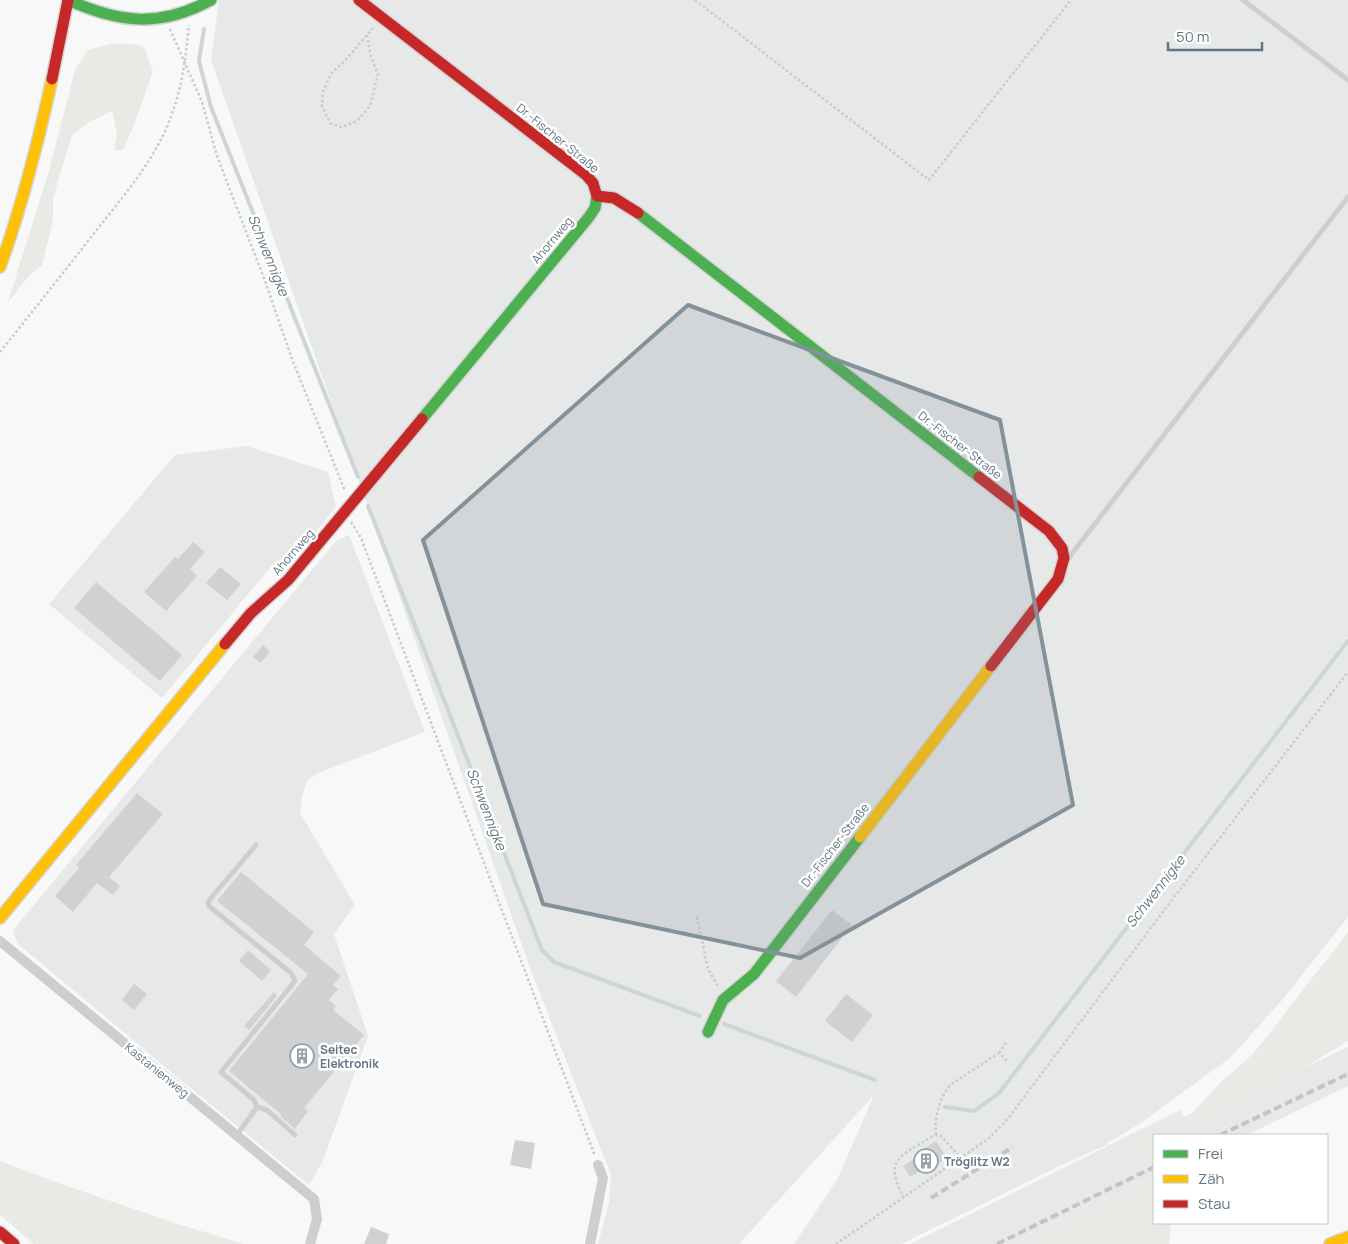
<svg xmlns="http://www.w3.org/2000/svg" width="1348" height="1244" viewBox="0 0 1348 1244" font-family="Manrope,sans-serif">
<rect width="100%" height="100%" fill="#f8f8f8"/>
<path fill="#e7e8e8" d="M219 0H1348V917L1283 999 1231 1057 1141 1123 1107 1143 1109 1144 1068 1162 901 1244H794L838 1178 874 1095 739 1244H598L609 1203 611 1175 530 968 211 60Z
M247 446 328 472 336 507 284 572 273 564 162 698 49 604 175 455Z
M349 535 425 732 318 773 307 781 302 797 300 813 355 905 334 934 368 1036 322 1163 309 1185 171 1072 17 943 13 930 336 541Z
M1348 1047V1086L1247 1135H1154V1181L1024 1244H910L1180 1110 1188 1123Z"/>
<path fill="#e7eae5" d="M111 44H133L144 47 153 71 134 125 123 150H114L117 134 112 111 90 122 72 135 53 198V220L42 265 29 276 8 302 49 171 75 70 88 50Z
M1348 932V1041L1260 1095 1196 1128 1180 1135H1154V1147L1068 1187V1180L1192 1113 1220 1083 1254 1053Z
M0 1161 61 1184 178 1224 244 1244H34L0 1215Z
M1154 1181V1223H1171L1169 1244H1024Z"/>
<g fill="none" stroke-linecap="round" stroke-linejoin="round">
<path stroke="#cdd5d8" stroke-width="4" d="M204 29 199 61 211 107 358 477
M368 506 542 950 554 962 700 1016
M724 1024 875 1080
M945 1107 974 1111 999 1093 1348 641"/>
</g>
<path fill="#cfd1d2" d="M193 542 205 552 190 569 197 576 166 611 144 592 175 557 178 559Z
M220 567 241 584 227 600 206 583Z
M96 582 182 655 160 681 74 608Z
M263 645 270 652 260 663 253 657Z
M137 793 163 814 109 877 120 886 113 895 97 883 73 912 55 896 79 868 76 865Z
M241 872 314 932 304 945 341 976 333 985 338 989 329 1000 336 1006 333 1010 364 1035 304 1108 308 1111 295 1129 280 1116 282 1115 229 1071 308 974 217 901Z
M832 910 852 925 796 997 776 981Z
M248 950 271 970 262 981 239 961Z
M134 984 147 994 134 1010 122 1000Z
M274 992 277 996 249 1030 244 1026Z
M846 994 873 1015 852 1042 825 1021Z
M515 1140 535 1143 531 1169 510 1165Z
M936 1141 947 1158 933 1167 931 1164 910 1177 903 1166 924 1153 922 1150Z
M371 1227 389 1234 386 1244H364Z"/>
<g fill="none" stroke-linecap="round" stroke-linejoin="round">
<g stroke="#d4d5d6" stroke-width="14">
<path id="fast" d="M68 0C120 23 160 28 211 0
M638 213 979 477
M422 419 589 217 595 208 597 196
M708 1032 723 1000 754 974 860 837"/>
</g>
<g stroke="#d4d5d6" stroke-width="14">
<path id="slow" d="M0 267C22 206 38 143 52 79
M860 837 991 666
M0 918 225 644
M1330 1244 1348 1237"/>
</g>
<g stroke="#d4d5d6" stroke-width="14">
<path id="jam" d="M359 0 586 175 593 183 597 196 614 198 638 213
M52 79 68 0
M979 477 1049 531 1062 548 1064 558 1058 579 991 666
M225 644 251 613 288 580 422 419
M0 1232 14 1244"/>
</g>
<path stroke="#cacbcc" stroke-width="2.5" stroke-dasharray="2.5 2.5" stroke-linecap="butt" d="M695 0 929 180 1071 0
M170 29 202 102 217 156 265 281 292 359 345 491
M367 35 371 57 378 74 370 106 357 121 341 127 330 123 322 106 323 92 331 74 349 56 373 28
M0 352C32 312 64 272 95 232 121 199 149 167 166 129 182 92 185 63 189 25
M351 522 361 538 595 1156
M697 917 708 969 719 988
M999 1053 1007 1041
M936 1135C934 1117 939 1099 950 1085L999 1053 1007 1061
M904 1198C883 1159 900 1157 931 1137L936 1135 941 1136 960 1157
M836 1244 988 1139 1006 1121 1165 909 1348 672"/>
<path stroke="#cdcecf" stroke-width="5" d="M1243 0 1348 80
M1067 560 1348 197
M257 1107 267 1110 295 1135
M237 1135 257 1107 254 1100 221 1072 295 981 291 973 209 906 208 903 211 898 256 845"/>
<path stroke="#cdcecf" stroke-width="10" d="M0 941 314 1199 317 1219 310 1244
M590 1244 603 1178 598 1165"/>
<use href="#fast" stroke="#4caf50" stroke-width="11"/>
<use href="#slow" stroke="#ffc107" stroke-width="11"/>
<use href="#jam" stroke="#c62828" stroke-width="11"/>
<path stroke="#c2c4c5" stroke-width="4" stroke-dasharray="8 4" stroke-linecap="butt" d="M1220 1135 1348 1074
M931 1198 1013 1147
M997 1244 1154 1167"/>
</g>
<path fill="#83919b" fill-opacity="0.2" stroke="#83919b" stroke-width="4" stroke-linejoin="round" d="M688 305 1000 420 1073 805 800 958 543 904 423 540Z"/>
<defs>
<g id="building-ring" transform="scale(1.25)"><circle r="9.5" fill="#fff" stroke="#98a3ab" stroke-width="1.5"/><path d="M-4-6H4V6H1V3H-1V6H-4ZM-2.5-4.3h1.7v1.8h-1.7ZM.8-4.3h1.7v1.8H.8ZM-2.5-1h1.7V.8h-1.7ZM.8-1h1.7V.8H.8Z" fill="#98a3ab"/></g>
</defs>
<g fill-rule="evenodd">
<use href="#building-ring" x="302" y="1056"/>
<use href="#building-ring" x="926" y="1161"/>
</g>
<g text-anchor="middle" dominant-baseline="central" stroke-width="5" stroke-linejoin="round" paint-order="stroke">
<g font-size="12" fill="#647582" stroke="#fff">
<text transform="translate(558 138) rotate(39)">Dr.-Fischer-Straße</text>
<text transform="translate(552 240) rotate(-50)">Ahornweg</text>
<text transform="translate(960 445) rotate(38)">Dr.-Fischer-Straße</text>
<text transform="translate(293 552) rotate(-49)">Ahornweg</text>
<text transform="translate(835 845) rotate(-52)">Dr.-Fischer-Straße</text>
<text transform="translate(157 1070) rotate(39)">Kastanienweg</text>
</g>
<g font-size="12" font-weight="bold" fill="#647582" stroke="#fff" text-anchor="start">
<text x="320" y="1049">Seitec<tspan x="320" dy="14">Elektronik</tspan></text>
<text x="944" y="1161">Tröglitz W2</text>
</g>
<g font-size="14" font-style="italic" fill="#647a83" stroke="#fff">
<text transform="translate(269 255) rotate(68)">Schwennigke</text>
<text transform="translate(487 809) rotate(69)">Schwennigke</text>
<text transform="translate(1155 891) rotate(-52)">Schwennigke</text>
</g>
</g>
<rect x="1153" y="1134" width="175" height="90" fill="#ffffff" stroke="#c1c8cd"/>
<rect x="1163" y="1150" width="25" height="8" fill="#4caf50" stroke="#c1c8cd"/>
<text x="1198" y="1159" font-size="15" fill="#647582">Frei</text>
<rect x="1163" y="1175" width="25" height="8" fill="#ffc107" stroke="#c1c8cd"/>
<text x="1198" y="1184" font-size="15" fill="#647582">Zäh</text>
<rect x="1163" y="1200" width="25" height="8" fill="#c62828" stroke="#c1c8cd"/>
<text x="1198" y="1209" font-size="15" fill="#647582">Stau</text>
<path d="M1168 42v8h94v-8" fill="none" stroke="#647582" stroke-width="2.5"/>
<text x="1176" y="42" font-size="15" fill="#647582" stroke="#ffffff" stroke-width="4" paint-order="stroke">50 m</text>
</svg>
